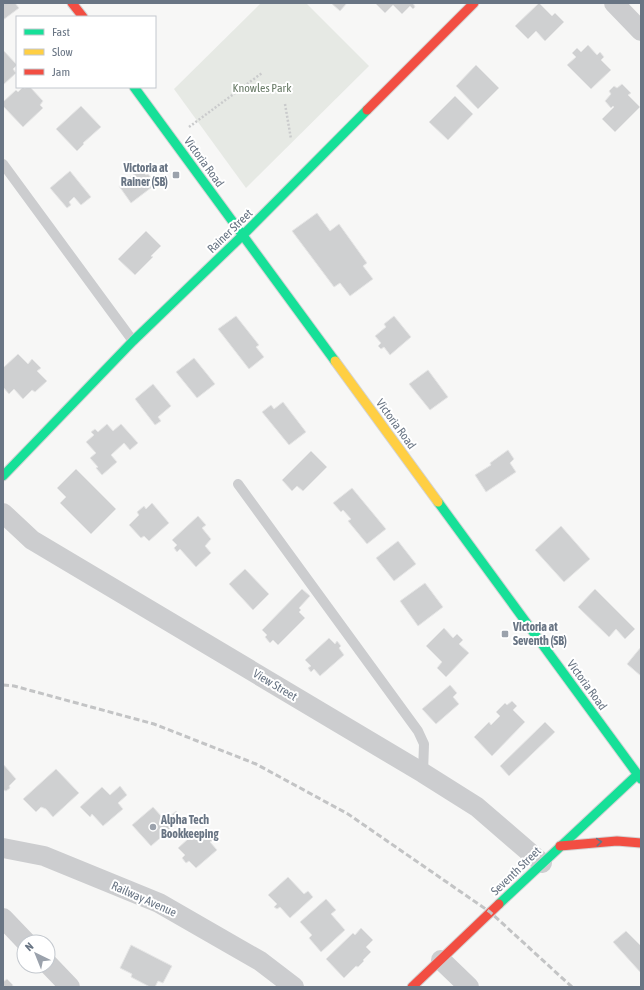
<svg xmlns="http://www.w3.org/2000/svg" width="644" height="990" viewBox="0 0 644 990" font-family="'Asap Condensed',sans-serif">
<rect width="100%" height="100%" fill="#f7f7f6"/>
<path fill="#e6e9e4" d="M261 3H306L369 66 246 188 174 89Z"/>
<path fill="#cfd0d1" stroke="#e6e6e6" d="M3 3H15L19 8 3 20Z
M331 3H347L340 11Z
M375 3H413L415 7 413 9 410 6 402 14 393 5 385 13Z
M539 3 552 16 555 13 564 22 545 41 536 31 528 39 515 26Z
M588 45 597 55 600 52 604 57 601 60 611 70 591 89 567 65 576 57 572 53 577 48 581 52Z
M3 50 17 65 13 69 16 73 3 85Z
M476 65 499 88 478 109 456 86Z
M622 84 631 93 628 95 640 107 615 132 602 119 614 107 613 106 611 108 605 101 611 94 609 91 614 86 617 88Z
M23 87 24 88 30 87 43 101 40 105 43 108 23 127 3 106V102L16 90 18 92Z
M455 96 473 114 448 140 429 122Z
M81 106 101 127 83 143 84 144 77 151 56 129Z
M141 169 146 175 148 174 156 184 131 203 119 186Z
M70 171 91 197 81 205 74 197 69 202 71 205 67 208 50 188Z
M317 213 330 231 339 224 367 263 363 266 373 279 350 296 340 283 334 287 292 231Z
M146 231 161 246 151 256 153 257 135 275 118 259Z
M236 316 259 345 256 347 264 357 249 369 218 329Z
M394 316 411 337 390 355 384 347 381 349 378 346 381 343 375 336 386 327 384 324Z
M18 354 28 364 32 359 41 368 37 371 47 381 35 392 32 390 23 399 14 389 9 394 3 387V368Z
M194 358 215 384 197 398 176 372Z
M428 370 448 397 430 410 409 384Z
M153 384 171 406 158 417 161 421 155 425 135 399Z
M283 402 306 432 289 445 262 412 271 405 274 409Z
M107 424 113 431 121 424 138 443 130 450 124 443 111 455 117 462 102 475 96 468 98 467 90 458 96 453 86 442 94 435 91 432 95 429 98 432Z
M508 450 514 459 510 463 516 472 486 492 475 475 491 465 490 463Z
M311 451 327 467 303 491 297 486 292 491 282 480Z
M76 469 116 509 91 534 60 503 66 497 57 488Z
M352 488 386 529 367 544 348 521 351 519 343 510 341 512 333 503Z
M152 503 169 523 149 541 144 536 141 538 129 525 139 515 137 512 144 506 146 509Z
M198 516 206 525 202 528 211 539 205 546 211 553 196 567 180 549 177 552 174 548 177 545 172 540Z
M561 526 590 559 564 582 535 550Z
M398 541 416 564 394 581 376 558Z
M245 569 269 594 253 610 229 584Z
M425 583 443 607 418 626 400 601Z
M302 589 310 596 299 608 301 610 299 612 305 618 278 645 273 640 270 643 265 637 267 635 262 630Z
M595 589 635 629 625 639 616 629 609 637 578 607Z
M444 628 453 638 457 634 463 640 459 644 469 653 446 677 437 668 442 662 426 646Z
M329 638 335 644 337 641 341 646 339 648 344 655 320 676 314 669 311 672 308 668 311 666 305 660Z
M641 647V676L627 664Z
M450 685 457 693 453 697 459 704 436 724 422 709Z
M512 701 517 706 513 710 525 722 492 756 474 737 489 722 491 725 500 716 496 712 505 703 507 705Z
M545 722 555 732 509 776 500 766Z
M3 764 16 779 9 786 10 788 6 791 4 790 3 791Z
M56 769 79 793 53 817 46 809 41 807 36 812 23 799Z
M120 786 127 795 118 803 123 809 103 826 92 814 90 817 80 807 102 787 110 795Z
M153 807 162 817 164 814 168 818 176 811 183 818 151 846 132 825Z
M199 829 205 837 208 834 213 840 210 842 217 850 196 868 189 861 186 863 182 858 185 855 178 848Z
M288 877 304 894 308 891 313 897 290 918 280 907 277 909 274 907 277 904 268 895Z
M326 899 336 910 331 914 345 930 321 952 309 938 312 935 300 922Z
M361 928 373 940 366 947 371 952 363 960 364 961 358 967 356 966 344 978 326 959 353 933 355 935Z
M626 931 641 946V973L613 942Z
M131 945 172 966 163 983 158 981 155 987H150L131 977 132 974 120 968Z
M7 979 13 985 12 987H3V982Z"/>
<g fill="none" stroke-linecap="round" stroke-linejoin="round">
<g stroke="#d3d3d4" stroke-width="11">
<path id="fast" d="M134 87 335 361
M3 476 133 341 243 235 367 110
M438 502 641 779
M499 904 638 774"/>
</g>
<g stroke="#d3d3d4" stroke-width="11">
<path id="slow" d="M335 361 438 502"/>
</g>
<g stroke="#d3d3d4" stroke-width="11">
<path id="jam" d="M72 3 83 17
M367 110 474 3
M560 846 617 841 641 843
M412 987 499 904"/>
</g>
<path stroke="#cacbcc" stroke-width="2.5" stroke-dasharray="2 2" stroke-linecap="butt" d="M285 104 291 139
M189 127 262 73"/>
<path stroke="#cccdcf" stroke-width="10" d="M3 164 133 341
M238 484 418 731 424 744 423 773"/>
<path stroke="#cccdcf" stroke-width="20" d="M614 3 641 31
M3 513 32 540 423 773 477 807 542 863
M3 848 44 856 159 903 260 961 294 987
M3 918 26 942
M441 960 469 987
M48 964 70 987"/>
<use href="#fast" stroke="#16e098" stroke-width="9"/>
<use href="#slow" stroke="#ffcf43" stroke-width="9"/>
<use href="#jam" stroke="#f24e42" stroke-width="9"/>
<path stroke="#c3c4c5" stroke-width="3" stroke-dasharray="6 3" stroke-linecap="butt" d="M3 685 14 686 154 724 256 764 348 814 490 912 572 987"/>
</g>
<defs><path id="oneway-chevron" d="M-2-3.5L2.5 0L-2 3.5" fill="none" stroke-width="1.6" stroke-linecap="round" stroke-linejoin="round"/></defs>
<use stroke="#697584" href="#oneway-chevron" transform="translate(599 842) rotate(-5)"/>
<g fill="#9ba2ac" stroke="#fff" stroke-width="1.5">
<rect x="172" y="171" width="8" height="8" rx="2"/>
<rect x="501" y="630" width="8" height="8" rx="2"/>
<circle cx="153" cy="827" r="4"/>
</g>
<g text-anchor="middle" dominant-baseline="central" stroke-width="4" stroke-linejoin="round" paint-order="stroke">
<g font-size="12" fill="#697b67" stroke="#fff">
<text x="262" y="88">Knowles Park</text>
</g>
<g font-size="12" fill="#697584" stroke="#fff">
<text transform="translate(204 162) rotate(54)">Victoria Road</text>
<text transform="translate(230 231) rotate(-44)">Rainer Street</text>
<text transform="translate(396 424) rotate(54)">Victoria Road</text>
<text transform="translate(275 685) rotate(31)">View Street</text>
<text transform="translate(587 685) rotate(54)">Victoria Road</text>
<text transform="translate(516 871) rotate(-44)">Seventh Street</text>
<text transform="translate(144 899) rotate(24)">Railway Avenue</text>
</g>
<g font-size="12" font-weight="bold" fill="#697584" stroke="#fff" text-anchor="start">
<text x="168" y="168" text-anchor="end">Victoria at<tspan x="168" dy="14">Rainer (SB)</tspan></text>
<text x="513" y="627">Victoria at<tspan x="513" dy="14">Seventh (SB)</tspan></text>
<text x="161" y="820">Alpha Tech<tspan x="161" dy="14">Bookkeeping</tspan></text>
</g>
</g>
<rect width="644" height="990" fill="none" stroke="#697584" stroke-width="8"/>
<rect x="16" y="16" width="140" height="72" fill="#ffffff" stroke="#c3c8ce"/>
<rect x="24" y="29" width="20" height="6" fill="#16e098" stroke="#c3c8ce"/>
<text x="52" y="36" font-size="12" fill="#697584">Fast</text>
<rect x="24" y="49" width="20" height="6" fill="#ffcf43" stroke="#c3c8ce"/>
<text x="52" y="56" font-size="12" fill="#697584">Slow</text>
<rect x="24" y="69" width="20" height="6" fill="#f24e42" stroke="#c3c8ce"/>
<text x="52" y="76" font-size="12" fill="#697584">Jam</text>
<g transform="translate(36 954) rotate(317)"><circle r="19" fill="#ffffff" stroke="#c3c8ce"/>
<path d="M0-3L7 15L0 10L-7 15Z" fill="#9ba2ac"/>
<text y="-6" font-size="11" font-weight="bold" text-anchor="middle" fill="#697584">N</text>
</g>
</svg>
